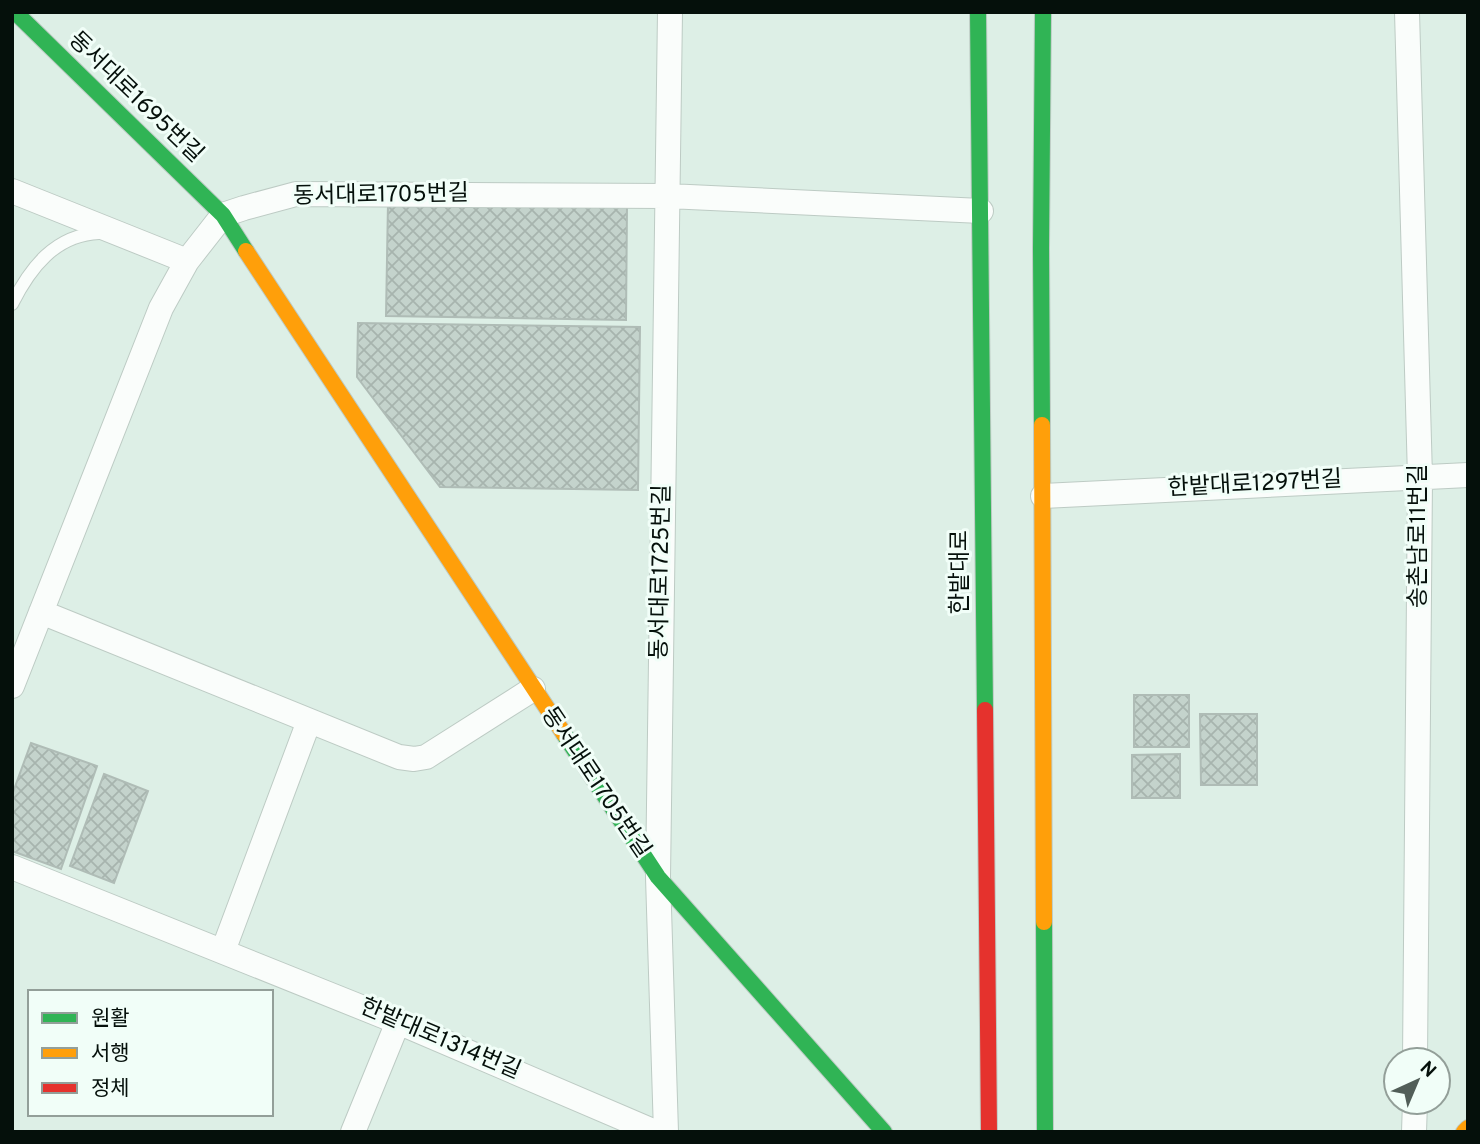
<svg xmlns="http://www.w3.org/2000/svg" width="1480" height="1144" viewBox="0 0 1480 1144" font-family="Overpass,'Noto Sans KR',sans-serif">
<defs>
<pattern id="building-cross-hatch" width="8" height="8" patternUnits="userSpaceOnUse" patternTransform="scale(1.75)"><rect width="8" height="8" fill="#c4d3cc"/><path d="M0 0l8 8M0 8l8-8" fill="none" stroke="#a7b4ae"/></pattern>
</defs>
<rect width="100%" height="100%" fill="#ddefe6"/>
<path fill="url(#building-cross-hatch)" stroke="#afbcb6" stroke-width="2" d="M388 203 627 206 626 320 386 316Z
M358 323 640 327 638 490 440 487 357 377Z
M1134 695H1189V747H1134Z
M1200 714H1257V785H1201Z
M31 743 97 766 61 869 12 851V795Z
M1180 754V798H1132V755Z
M104 774 148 791 114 883 70 866Z"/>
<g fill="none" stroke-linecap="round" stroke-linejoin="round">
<g stroke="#bdcbc4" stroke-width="14">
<path id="lane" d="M12 304C30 268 55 235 99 233"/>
</g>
<g stroke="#bdcbc4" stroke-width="26">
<path id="street" d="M1407 12 1420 477 1415 1060
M12 191 187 261
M1043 496 1468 475
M41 612 399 757 414 759 426 757 533 689
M12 686 161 308 187 261 223 215 244 208 296 194 668 196 981 211
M12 867 398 1022 655 1132
M223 951 309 721
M353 1132 398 1022
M666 1132 658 877 670 12
M1414 1132 1415 1102"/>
</g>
<g stroke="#bdcbc4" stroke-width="18">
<path id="fast" d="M15 12 223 215 246 251
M978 12 985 710
M1042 425 1041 248 1043 12
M564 734 658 877 884 1132
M1044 922 1045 1132"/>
</g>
<g stroke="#bdcbc4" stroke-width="18">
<path id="slow" d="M246 251 564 734
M1042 425 1044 922
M1464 1132 1468 1128"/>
</g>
<g stroke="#bdcbc4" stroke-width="18">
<path id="jam" d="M985 710 989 1132"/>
</g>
<use href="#lane" stroke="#fafdfb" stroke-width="12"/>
<use href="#street" stroke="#fafdfb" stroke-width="24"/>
<use href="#fast" stroke="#30b455" stroke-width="16"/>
<use href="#slow" stroke="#ff9f0a" stroke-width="16"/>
<use href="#jam" stroke="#e5322d" stroke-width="16"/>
</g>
<g text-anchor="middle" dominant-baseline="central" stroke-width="6" stroke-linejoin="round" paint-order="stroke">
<g font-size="23" fill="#05100b" stroke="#f1fef8">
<text transform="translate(135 98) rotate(44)">동서대로1695번길</text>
<text transform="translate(381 196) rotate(-1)">동서대로1705번길</text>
<text transform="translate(1255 485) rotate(-3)">한밭대로1297번길</text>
<text transform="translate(1419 536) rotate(-90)">송촌남로11번길</text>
<text transform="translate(662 572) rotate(-89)">동서대로1725번길</text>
<text transform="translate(961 572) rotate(-90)">한밭대로</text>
<text transform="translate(595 783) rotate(56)">동서대로1705번길</text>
<text transform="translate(440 1040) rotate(23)">한밭대로1314번길</text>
</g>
</g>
<rect width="1480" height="1144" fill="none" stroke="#05100b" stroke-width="28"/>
<rect x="28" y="990" width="245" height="126" fill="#f1fef8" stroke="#939f99" stroke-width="2"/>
<rect x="42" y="1013" width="35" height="10" fill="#30b455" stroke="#939f99" stroke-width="2"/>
<text x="91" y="1025" font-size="21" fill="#05100b">원활</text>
<rect x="42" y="1048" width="35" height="10" fill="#ff9f0a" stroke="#939f99" stroke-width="2"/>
<text x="91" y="1060" font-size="21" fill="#05100b">서행</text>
<rect x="42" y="1083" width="35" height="10" fill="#e5322d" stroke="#939f99" stroke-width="2"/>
<text x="91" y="1095" font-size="21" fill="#05100b">정체</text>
<g transform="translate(1417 1081) rotate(44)"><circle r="33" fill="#f1fef8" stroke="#939f99" stroke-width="2"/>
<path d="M0-5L12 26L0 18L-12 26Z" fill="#515e58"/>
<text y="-10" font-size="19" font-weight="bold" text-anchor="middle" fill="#05100b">N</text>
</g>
</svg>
